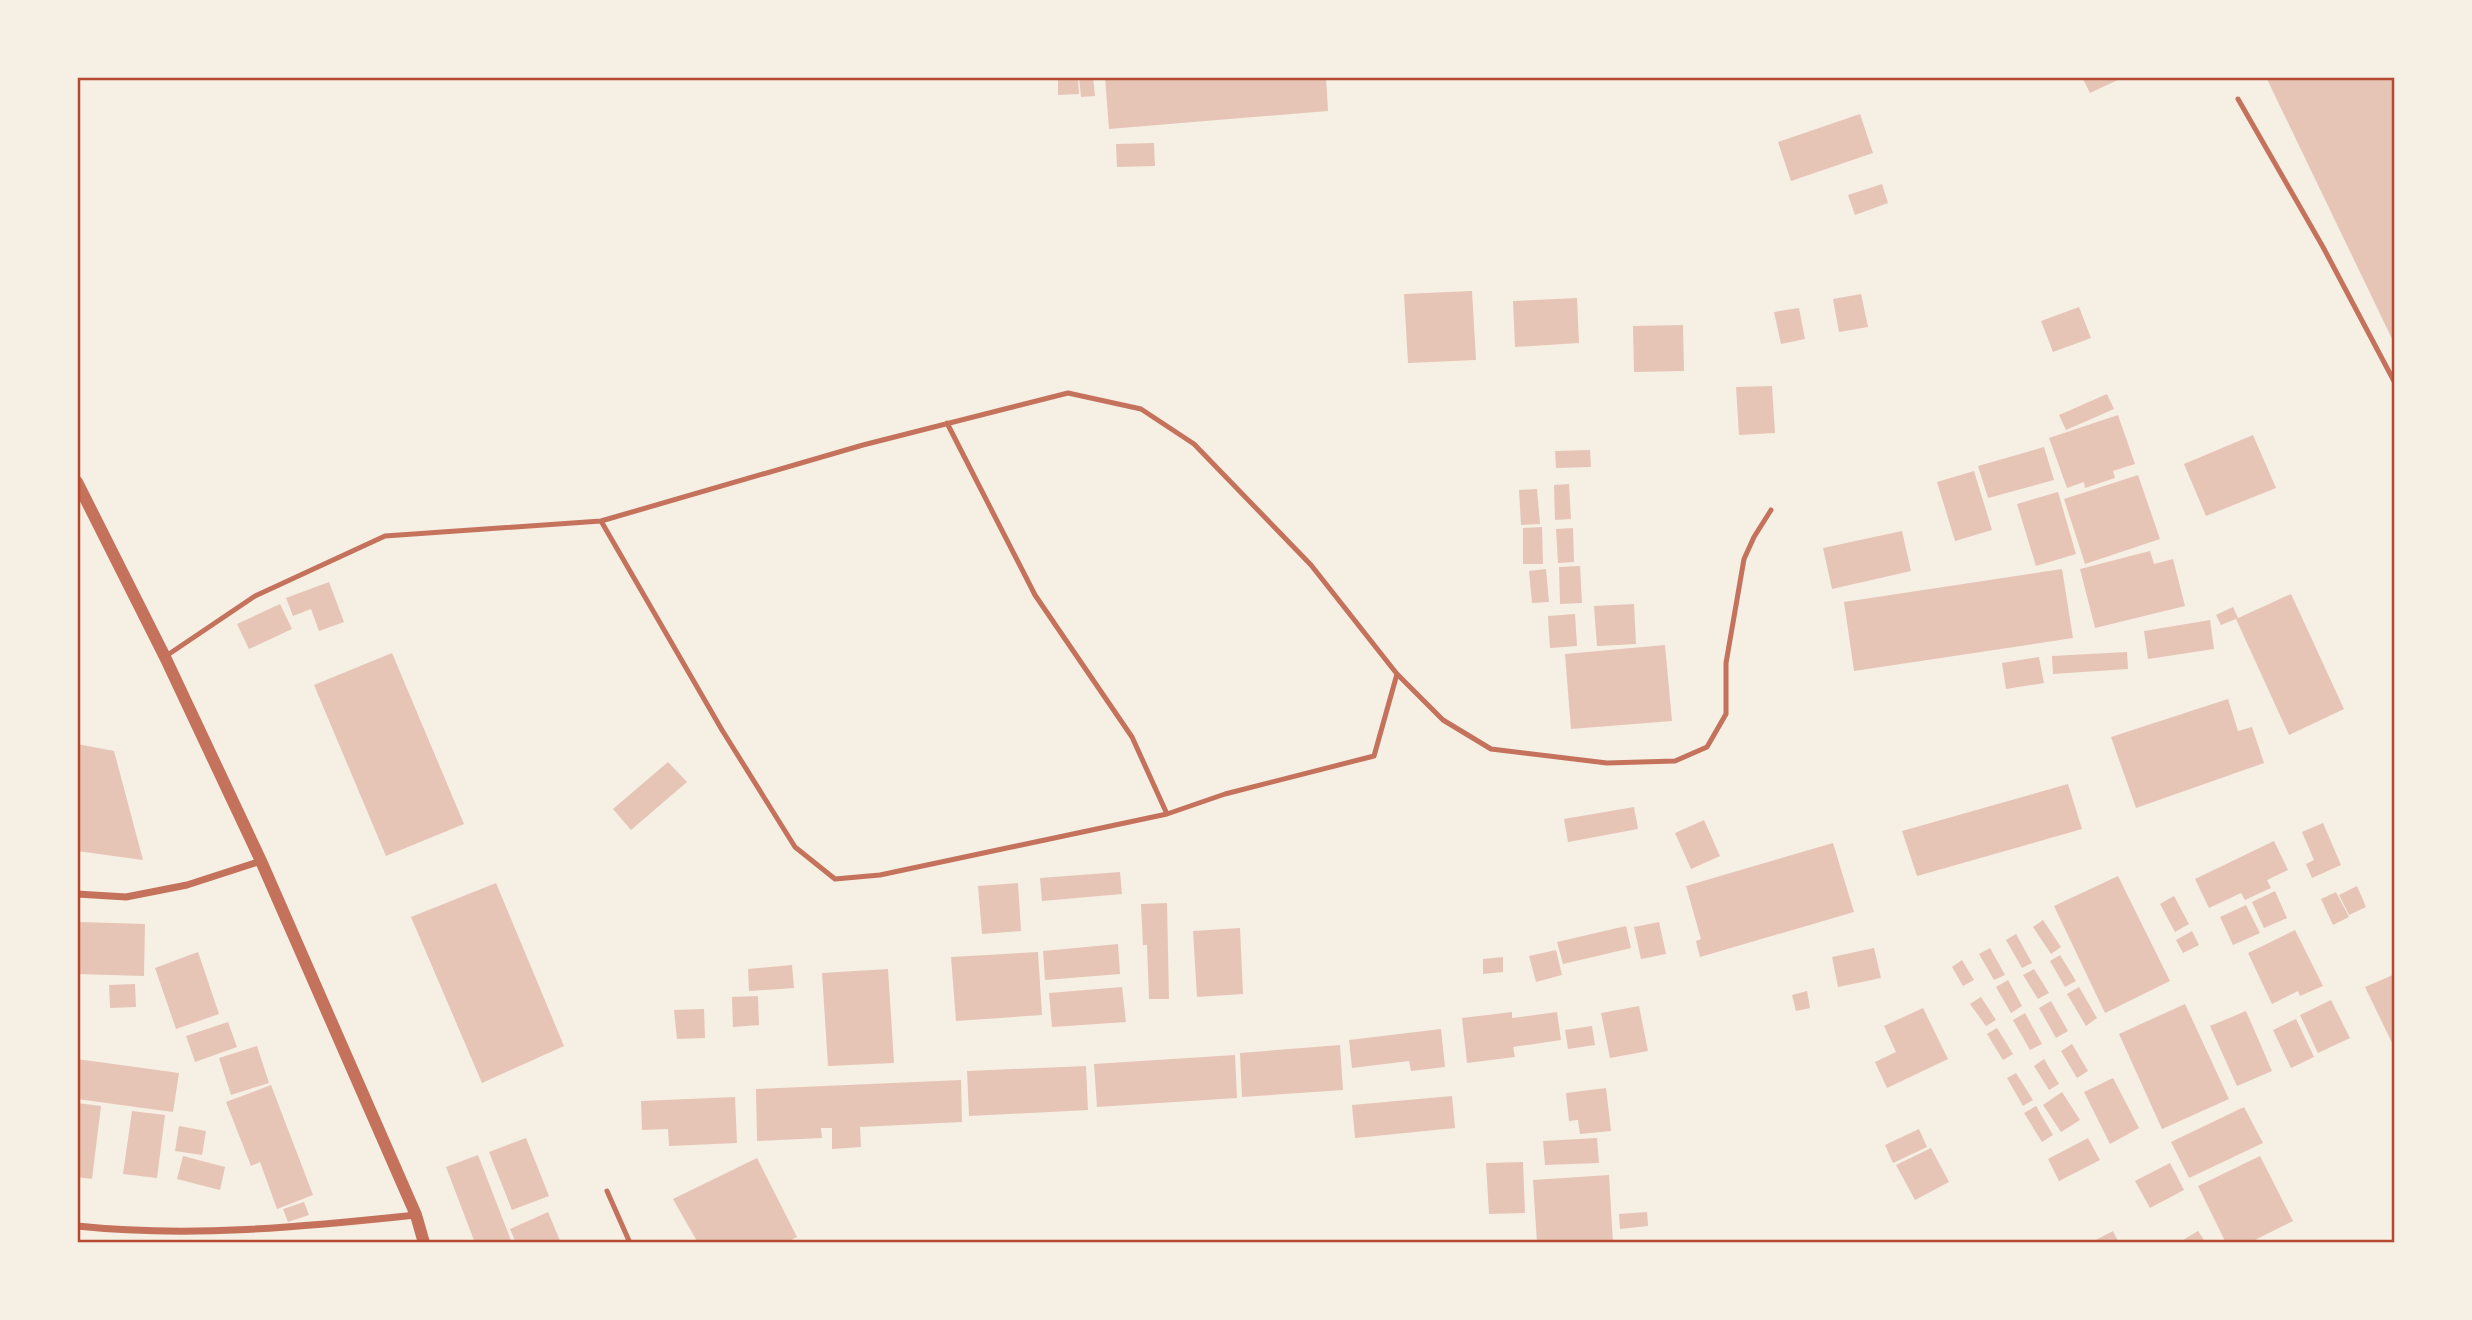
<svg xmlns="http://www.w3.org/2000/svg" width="2472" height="1320" viewBox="0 0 2472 1320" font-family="'PT Sans',sans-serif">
<rect width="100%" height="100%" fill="#f6efe4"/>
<path fill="#e6c5b7" d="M1079 77H1093L1095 96 1081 97Z
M1105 77H1326L1328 111 1109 129Z
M2082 77H2124L2090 93Z
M2266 77H2395V345Z
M1078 78 1079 94 1058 95V79Z
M1860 114 1873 153 1791 181 1778 142Z
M1154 143 1155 166 1117 167 1116 144Z
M1882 184 1888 203 1855 215 1848 195Z
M1472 291 1476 360 1408 363 1404 294Z
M1861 294 1868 327 1839 332 1833 299Z
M1577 298 1579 343 1515 347 1513 301Z
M2079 307 2091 338 2053 352 2041 321Z
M1799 308 1805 339 1781 344 1774 312Z
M1683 325 1684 371 1634 372 1633 326Z
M1772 386 1775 433 1739 435 1736 387Z
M2107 394 2114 409 2066 430 2059 415Z
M2118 415 2135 464 2113 471 2115 478 2085 488 2084 482 2067 488 2049 438Z
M2253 435 2276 488 2206 516 2184 464Z
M2044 447 2054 480 1988 498 1978 466Z
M1590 450 1591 467 1556 468 1555 451Z
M1974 471 1992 530 1955 541 1937 482Z
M2138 475 2160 539 2085 564 2064 499Z
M1569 484 1571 519 1555 520 1554 485Z
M1537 489 1540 524 1521 525 1519 490Z
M2058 492 2076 554 2036 566 2017 504Z
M1542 527 1543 564H1523V528Z
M1573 528 1574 562 1558 563 1556 529Z
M1902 531 1911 571 1832 589 1823 548Z
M2150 551 2154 564 2173 559 2185 606 2095 628 2080 569Z
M1580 566 1582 603 1560 604 1559 567Z
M1546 569 1549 602 1532 603 1529 571Z
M2062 569 2073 638 1854 671 1844 602Z
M329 582 344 622 319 631 311 609 293 616 286 598Z
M2291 594 2344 709 2289 735 2236 619Z
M280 604 292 629 249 649 237 624Z
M1634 604 1636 644 1597 646 1594 606Z
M2233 607 2238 618 2221 625 2216 615Z
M1575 614 1577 646 1550 648 1548 616Z
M2210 620 2214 649 2148 659 2144 631Z
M1665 645 1672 721 1571 729 1565 654Z
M2127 652 2128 669 2053 674 2052 656Z
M392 653 464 824 386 856 314 685Z
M2039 657 2044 683 2006 689 2002 663Z
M2228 699 2238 731 2252 727 2264 763 2136 808 2111 737Z
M77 744 114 751 143 860 77 851Z
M668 762 687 782 631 830 613 809Z
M2068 784 2082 829 1917 876 1902 831Z
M1634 807 1638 829 1568 842 1564 819Z
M1704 820 1720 856 1691 869 1675 833Z
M2323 823 2341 865 2312 878 2306 864 2314 860 2302 832Z
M2274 841 2288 870 2267 880 2271 888 2245 900 2241 893 2209 908 2195 879Z
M1833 843 1854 912 1700 957 1696 941 1701 939 1686 886Z
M1120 872 1122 894 1042 901 1040 878Z
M2118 876 2170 981 2105 1013 2054 906Z
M496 883 564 1046 482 1083 411 917Z
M1018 883 1021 931 982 934 978 886Z
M2357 886 2366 907 2349 915 2339 895Z
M2275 891 2287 918 2264 928 2252 902Z
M2336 892 2349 917 2333 925 2321 899Z
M2174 896 2189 924 2175 932 2160 904Z
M1167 903 1169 999H1149L1147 945H1143L1141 904Z
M2246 905 2260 933 2233 945 2220 917Z
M2043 920 2061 947 2051 954 2033 927Z
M79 922 145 924 144 976 77 974Z
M1659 922 1666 954 1641 959 1634 927Z
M1626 926 1631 948 1563 964 1557 942Z
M1240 928 1243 994 1197 997 1193 931Z
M2295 930 2323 986 2300 996 2298 991 2272 1004 2248 953Z
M2192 931 2199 945 2183 953 2176 940Z
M2016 934 2032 963 2022 968 2006 940Z
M1118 944 1120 974 1045 980 1043 951Z
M1874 948 1881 978 1838 987 1832 957Z
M1990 948 2005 975 1994 980 1979 954Z
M1556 950 1562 975 1536 982 1529 956Z
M198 952 219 1014 176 1029 155 968Z
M1038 952 1042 1015 956 1021 951 957Z
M2060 955 2076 981 2065 987 2050 961Z
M1503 957V972L1483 974V959Z
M1962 960 1974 980 1963 986 1952 967Z
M792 965 794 988 749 991 748 969Z
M888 969 894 1063 828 1066 822 973Z
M2034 969 2049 993 2038 999 2023 975Z
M2395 974V1049L2365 987Z
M2008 980 2022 1006 2011 1013 1996 987Z
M135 984 136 1007 110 1008 109 985Z
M1122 987 1126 1022 1052 1027 1049 993Z
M2079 987 2097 1018 2086 1026 2067 994Z
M1807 991 1810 1008 1796 1011 1792 995Z
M758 996 759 1025 733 1027 732 997Z
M1981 997 1996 1020 1986 1026 1970 1004Z
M2331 1000 2350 1038 2318 1053 2300 1015Z
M2051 1001 2068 1031 2056 1038 2039 1008Z
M2185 1004 2229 1099 2162 1129 2119 1034Z
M1639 1006 1648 1051 1610 1058 1601 1013Z
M1923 1008 1948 1059 1887 1088 1875 1062 1896 1052 1884 1026Z
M704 1009 705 1038 677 1039 674 1010Z
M2246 1011 2272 1071 2237 1086 2210 1026Z
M1512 1012V1018L1557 1012 1561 1040 1513 1047 1515 1057 1467 1063 1462 1018Z
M2025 1013 2042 1044 2030 1050 2013 1020Z
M2296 1019 2314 1057 2291 1068 2273 1030Z
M228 1022 237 1047 195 1062 186 1036Z
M1592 1026 1595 1045 1568 1049 1565 1030Z
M1997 1028 2013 1054 2003 1060 1987 1034Z
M1441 1029 1445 1067 1411 1071 1409 1061 1352 1068 1349 1040Z
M2072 1044 2088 1071 2077 1078 2061 1051Z
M1340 1045 1343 1090 1242 1097 1240 1053Z
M257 1046 269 1083 231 1095 219 1058Z
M1235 1055 1237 1098 1097 1107 1094 1064Z
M77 1059 179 1073 173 1112 77 1099Z
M2044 1059 2059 1084 2049 1090 2034 1066Z
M1086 1066 1088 1110 969 1116 967 1071Z
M2016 1073 2033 1100 2023 1106 2007 1078Z
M2113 1078 2139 1128 2110 1144 2084 1092Z
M961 1080 962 1122 860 1127 861 1147 832 1149V1128H821L822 1138 757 1141 756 1089Z
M271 1085 313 1195 277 1209 260 1162 251 1166 226 1102Z
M1606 1088 1611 1131 1580 1134 1578 1120 1569 1121 1566 1093Z
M2062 1092 2080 1120 2061 1132 2043 1105Z
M1452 1096 1455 1128 1355 1138 1352 1105Z
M735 1097 737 1143 669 1146 668 1129 642 1130 641 1101Z
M77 1103 101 1106 92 1179 77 1177Z
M2036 1106 2053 1135 2042 1142 2024 1113Z
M2244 1107 2263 1143 2189 1178 2171 1142Z
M132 1111 165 1115 157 1178 123 1174Z
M179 1126 206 1131 202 1155 175 1151Z
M1919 1129 1927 1147 1893 1163 1885 1145Z
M526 1138 549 1196 512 1210 489 1152Z
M1597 1138 1599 1163 1545 1165 1543 1141Z
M2088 1138 2100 1160 2059 1181 2048 1159Z
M1931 1148 1949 1182 1915 1200 1896 1165Z
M478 1155 512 1243H475L446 1167Z
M183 1156 225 1167 220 1190 177 1179Z
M2260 1156 2293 1221 2249 1243H2226L2198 1186Z
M757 1158 797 1237 785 1243H698L673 1199Z
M1523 1162 1525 1213 1489 1214 1486 1163Z
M2170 1163 2184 1190 2150 1208 2135 1181Z
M1609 1175 1613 1243H1537L1533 1180Z
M304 1202 309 1215 288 1222 283 1209Z
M548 1212 561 1243H516L510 1229Z
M1647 1212 1648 1226 1620 1229 1619 1214Z
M2113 1231 2119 1243H2090Z
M2198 1231 2206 1243H2178Z"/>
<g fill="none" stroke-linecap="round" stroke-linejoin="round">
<path stroke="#c5725c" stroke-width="5" d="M2238 99 2323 247 2395 383
M947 423 1035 595 1132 737 1167 814
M601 521 722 730 795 847 835 879 880 875 1167 814 1225 794 1374 756 1397 674
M166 656 255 596 385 536 601 521 863 445 1068 393 1141 409 1194 444 1311 565 1397 674 1443 720 1491 749 1607 763 1675 761 1707 747 1726 714V663L1744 559 1754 537 1771 510
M607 1191 630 1243"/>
<path stroke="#c5725c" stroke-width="7" d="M77 894 126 897 187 885 261 861
M77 1226C190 1238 303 1227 416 1215"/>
<path stroke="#c5725c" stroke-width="12" d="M77 482 165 657 261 861 416 1215 424 1243"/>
</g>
<rect width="2472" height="1320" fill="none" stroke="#f6efe4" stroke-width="158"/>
<rect x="79" y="79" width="2314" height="1162" fill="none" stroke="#b5482f" stroke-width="2.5"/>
</svg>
